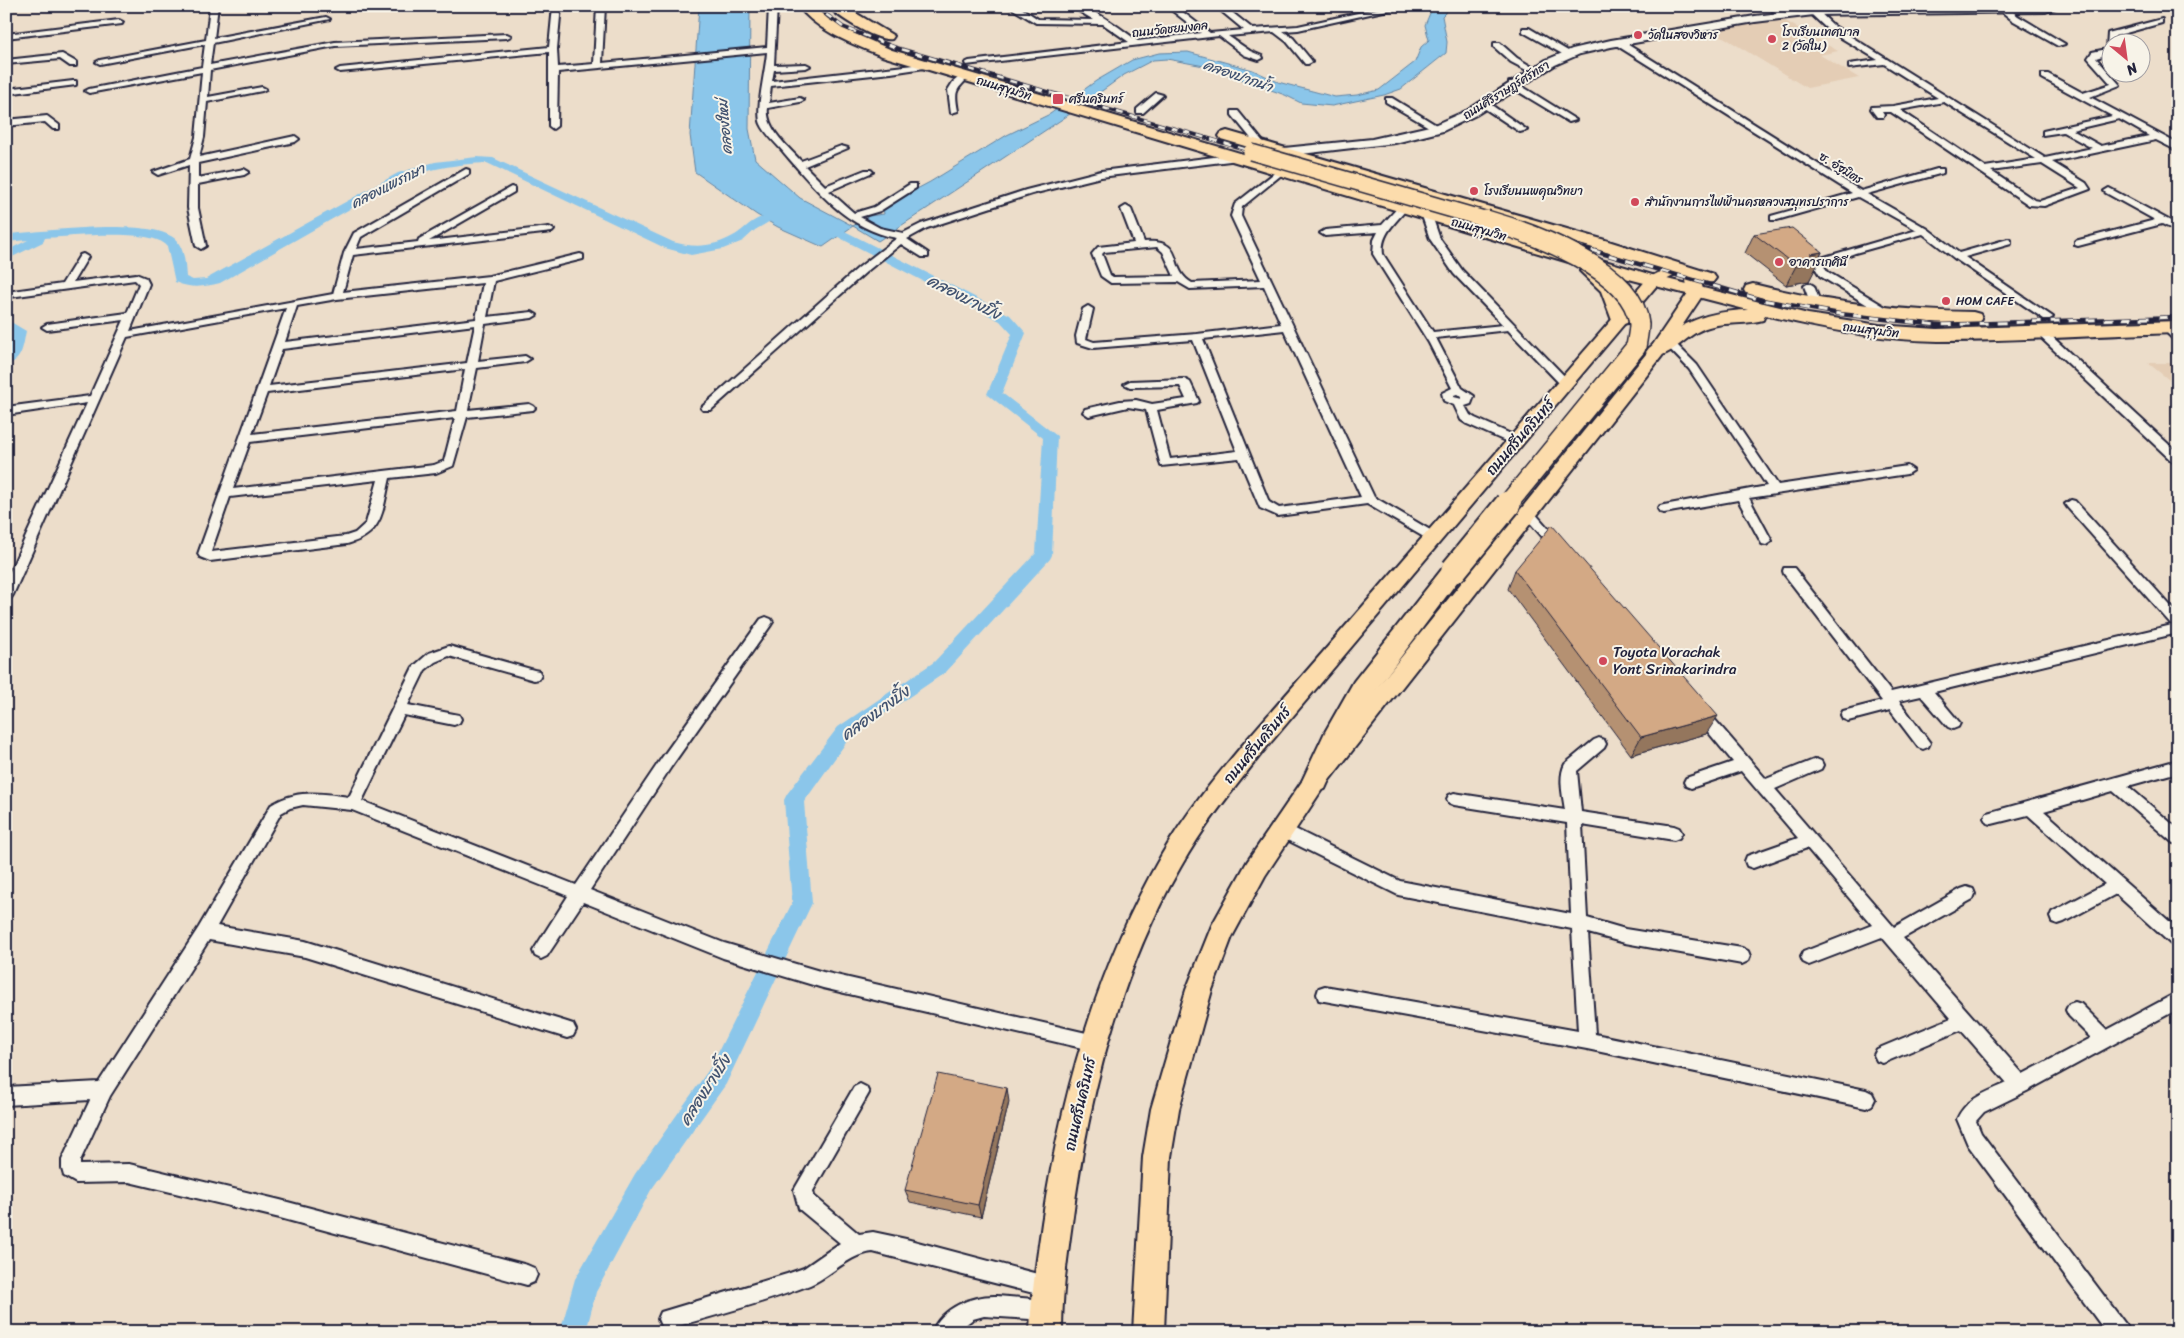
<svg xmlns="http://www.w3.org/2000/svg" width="2184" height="1338" viewBox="0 0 2184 1338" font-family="Sriracha,'Playpen Sans Thai',sans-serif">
<rect width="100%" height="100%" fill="#ecddca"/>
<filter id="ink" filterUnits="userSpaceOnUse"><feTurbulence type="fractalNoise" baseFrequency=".02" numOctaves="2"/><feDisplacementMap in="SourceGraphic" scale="10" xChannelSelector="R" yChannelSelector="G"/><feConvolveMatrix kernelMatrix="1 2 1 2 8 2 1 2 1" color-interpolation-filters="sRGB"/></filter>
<g filter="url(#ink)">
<path fill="#e4cdb5" d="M1775 15 1838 51 1820 55 1859 78 1807 88 1707 27Z
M2148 363H2178V387Z"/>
<path fill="#8bc6ea" stroke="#6184a4" d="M699 6H750L749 129 755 159 800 198 853 226 869 216 884 214 883 207 930 182 1007 135 1050 114 1096 81 1132 60 1159 53 1188 52 1253 70 1278 82 1335 97 1357 95 1379 90 1415 62 1421 47 1429 40 1425 25 1433 6H1452L1442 16 1447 42 1446 53 1401 89 1384 95 1332 106 1301 103 1285 95 1204 66 1167 59 1153 60 1124 75 1067 116 878 241 853 226 823 247 778 227 757 215 695 172 690 135Z"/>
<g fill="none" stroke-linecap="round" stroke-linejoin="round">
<path fill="#8bc6ea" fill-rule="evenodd" d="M477 157 493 158 673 242C694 248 714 247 733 236 745 230 755 214 770 217L772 220 755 230 743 241 723 249 691 255 665 248 487 163C459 164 433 168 406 177L220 283C204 287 191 289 175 282L167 246C152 228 69 237 45 238L43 242 6 260V251L28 240 6 242V234C41 232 147 217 174 238 185 247 185 264 186 277L193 280 206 279 398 173 435 162Z
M821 219 1010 315 1026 333 1002 393 1057 436 1052 555 1050 559 946 672 850 737 804 802 812 903 726 1084 651 1190 596 1292 586 1332H560L575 1279 635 1174 710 1068 792 903 784 800 787 794 838 727 934 662 1036 553 1043 438 987 394 1012 334 1000 321 817 226 815 223 817 220Z
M6 319 26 331C23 345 23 361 6 365V354L12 332 6 329Z"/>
<g stroke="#22223b" stroke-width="4">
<path id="street" d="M210 6H218L214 38 326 17 330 19 213 43 210 65 335 42 507 34 511 36 507 38 335 46 210 70 208 97 262 87 266 89 262 91 207 102 204 137 199 157 295 136 299 139 295 142 198 163V178L244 169 249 172 244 175 198 184V208L206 246 201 249 196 246 188 208 189 165 158 175 153 172 190 159 196 137 202 72 89 93 85 91 89 89 202 67 205 44 100 64 96 62 100 60 206 40Z
M553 6H561L557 49 558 67 594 64 597 6H605L602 63 767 47 769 6H777L774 65 806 64 810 66 806 68 774 70 772 81 931 63V67L891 73 771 86 769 103 800 98 804 100 800 102 768 108C765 128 788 147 801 161L841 146 848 148 805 166 825 186 865 170H871L873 172 829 191 854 213 874 207 910 184H916V188L880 211 860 217 880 228 903 233 921 224 1026 190 1101 171 1238 154 1242 157 1238 160 1101 177 1032 194 927 228 907 239 928 253V257H922L901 244 866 272 711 410H703L701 408 703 406 858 268 897 238C848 230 816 190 785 154 778 145 766 135 761 124 755 111 766 69 767 52L558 72 557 126 553 129 549 126V52L340 72 336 70 340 68 549 47Z
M1008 6H1018L1038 19 1094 20 1070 6C1094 6 1119 28 1138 41L1201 33 1166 6H1175L1210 33 1244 30 1215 6H1224L1253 29 1298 26 1390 6H1406L1298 30 1283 31 1293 38 1311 60 1312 62 1308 64H1305L1287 42 1274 32 1228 36 1250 51 1262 56 1263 58 1259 60 1244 55 1219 36 966 65 965 63 969 61 1129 42 1103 24 1036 23Z
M1767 6H1776L1787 14 1780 16Z
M2001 7H2007L2018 16 2065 44 2058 46 2012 20 2001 11Z
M1811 10H1817L1834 26 2045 158 2092 148 2063 132 2043 135V131L2112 116 2042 78V74H2048L2083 93 2111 84 2088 58 2092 52 2107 49 2108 33 2162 19V23L2115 36V42H2112V53L2096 58 2120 85 2090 97 2178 144V151L2156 140 2052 162 2086 183 2090 189 2044 206 2029 205 1891 112H1882L1884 115 1883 117H1877L1871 109 1872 107 1893 106 1938 98 1884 64 1849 68V64L1878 60 1828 30 1811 14ZM1944 102 2036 159 1985 167 1900 110ZM2119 119 2149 136 2101 146 2072 130ZM2042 164 2080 188 2040 201 2034 200 1991 171Z
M119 20 123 22 122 24 6 38V34Z
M1523 28H1529L1573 54 1566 56 1523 32Z
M1616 41H1622L1861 191 1937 169H1943V173L1867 194 1928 229 1959 253 2008 239 2011 240V244L1965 257 2053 317 2048 320 2044 319 1954 258 1923 234 1855 253 1823 265 1828 272 1892 311V315H1884L1820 276 1813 264 1821 258 1917 230 1858 197 1777 220H1771V216L1852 193 1616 45Z
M1494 43H1500L1517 58 1539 71 1532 73 1511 62 1494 47Z
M62 54 76 62V66H70L60 59 6 64V60Z
M963 74 970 76C956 91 954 89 958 111L951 113 948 90 953 82Z
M73 81H76V85L6 94V89Z
M1509 82H1515L1576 120 1569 122 1509 86Z
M1156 93 1163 95 1143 113H1137V109Z
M1386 98H1392L1441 128 1434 130 1386 102Z
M1484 101 1487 102 1527 130 1520 132 1481 106 1480 104Z
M1232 111H1238L1264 143V147H1258L1232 115Z
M47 116 59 125V129H53L45 122 6 126V120Z
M1282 167 1286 170 1285 172 1242 207 1241 216 1374 497 1437 534 1439 537 1437 540H1429L1367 504 1278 516 1260 508 1239 458 1161 466 1146 410 1128 407 1089 416 1083 412 1085 409 1120 401 1136 400 1152 404 1186 399 1180 386 1130 387 1124 384 1130 381 1184 379 1190 382 1199 401 1197 403 1157 410 1170 459 1237 451 1193 340 1093 348 1077 343 1076 336 1083 309 1088 306 1093 309 1086 339 1094 342 1197 334 1281 324 1264 286 1190 289 1178 282 1111 283 1101 276 1092 254 1098 247 1134 243 1121 209 1126 206 1131 209 1144 242C1188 239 1166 268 1192 283L1261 280 1231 216 1235 204ZM1157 247 1163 252 1174 276 1113 277 1110 275 1102 254 1104 252ZM1284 330 1361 497 1279 508 1269 502 1203 339Z
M466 169 469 170V174L361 237 356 249 418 242 419 239 511 187 514 188V192L429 241 549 227 554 230 552 232 353 255 343 292 489 276 580 254 583 255V259L494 281 487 317 532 312 537 315 532 318 485 324 478 361 525 356 530 359 525 362 477 368 468 410 529 404 533 406 535 408 533 410 467 417 453 466 436 473 390 478C382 511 384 534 347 544L210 561 200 557 198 554 286 308 127 337 13 595 11 598 6 600V580L87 403 6 415V407L90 396 124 320 47 330 42 327 47 324 127 313 139 284 135 280 10 297 6 296V292L62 284 80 255 83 254 88 257 73 282 136 274 146 278 149 284 130 331 333 294 344 253 354 233ZM483 283 476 319 285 342 297 306 337 299ZM475 325 467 363 269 386 282 349ZM465 369 457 411 252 434 267 393ZM455 418 444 461 434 465 233 489 250 442ZM378 480 366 523 355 533 346 536 211 552 230 497Z
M2109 188 2178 225V232L2162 224 2078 246 2075 245V241L2155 220 2106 193 2104 191Z
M1404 203 1409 206C1397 222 1380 233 1383 254L1433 332 1503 325 1454 274 1430 239 1421 213 1426 210 1431 213 1440 239 1462 270 1572 384 1566 387 1562 386 1508 330 1436 338 1462 388 1474 396 1471 404 1465 406 1470 415 1475 418 1520 438 1522 441 1520 444H1512L1467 424 1461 420 1454 405 1444 401 1442 393 1452 388 1429 343 1373 254 1374 240 1378 232 1325 236 1320 233 1325 230 1382 225 1401 204ZM1457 394 1462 397V399L1454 397V395Z
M1809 283 1814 286 1820 302 1819 304 1815 305 1810 302 1804 286Z
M2167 325 2178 332V341L2174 340 2162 328Z
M2042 330 2046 331 2178 453V464L2174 463 2038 335 2037 333Z
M1668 339 1672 340 1697 365 1778 485 1907 466 1913 470 1907 474 1749 498 1772 541 1766 545 1762 544 1738 500 1664 513 1660 512 1658 509 1660 506 1664 505 1767 486 1689 369 1663 342Z
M2071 500 2075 501 2178 614V633L1934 692 1960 723 1958 727 1953 729 1948 727 1921 696 1899 701 1930 743 1928 747 1923 749 1918 747 1890 710 1848 721 1843 719 1841 715 1843 711 1882 701 1784 574 1783 571 1784 568H1794L1891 692 2172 625 2067 507 2065 504Z
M1529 510 1533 511 1562 544 1564 547 1562 550H1554L1525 517 1523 514Z
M766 617 771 619 773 622 771 625 671 767 590 890 724 943 823 972 1095 1035 1101 1037 1104 1043 1101 1049 1095 1051 823 988 723 958 583 902 547 956 541 959 535 956 533 951 568 896 352 810 303 805 290 808 281 813 217 926 305 941 567 1022 573 1024 576 1030 573 1036 567 1038 305 957 209 940 110 1096 80 1161V1165L129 1164 280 1200 527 1265 534 1268 537 1275 534 1282 527 1285 280 1218 129 1182 76 1183 64 1176 62 1169V1160L90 1100 6 1105V1087L99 1082 199 927 271 805C296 789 321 793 349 797L413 667 429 653 449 646 534 670 539 671 541 675 539 679 534 680 449 656 435 662 425 670 408 705 459 715 461 719 459 723 454 725 404 715 362 801 576 885 661 759 761 619Z
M1699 705 1704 707 1766 779 1816 759 1821 761 1823 765 1821 769 1775 789 1894 927 1961 889 1967 887 1973 889 1975 894 1973 899 1903 938 2023 1074 2091 1038 2069 1016 2066 1010 2069 1004 2075 1002 2081 1004 2107 1030 2178 992V1009L2027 1091 1984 1112 1976 1121 1981 1133 2126 1325 2129 1332H2106L1968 1145 1957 1119C1966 1098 1988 1092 2007 1083L1961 1030 1883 1063 1877 1061 1874 1055 1877 1049 1951 1018 1882 937 1809 965 1803 962 1801 957 1803 952 1872 925 1807 848 1753 868 1747 866 1745 861 1747 856 1798 838 1741 771 1691 788 1686 786 1684 782 1686 778 1733 762 1694 715 1692 711 1694 707Z
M1599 738 1604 740 1606 744 1604 748 1577 771 1581 812 1674 826 1679 828 1682 833 1679 838 1674 840 1582 825 1587 918 1625 929 1742 948 1748 951 1750 956 1748 961 1742 964 1625 943 1588 933 1595 1034 1866 1090 1872 1093 1875 1099 1872 1105 1866 1108 1587 1049 1319 1000 1317 994 1319 988 1325 986 1578 1031 1572 929 1398 895 1277 835 1274 830 1277 825 1282 823 1287 825 1400 881 1571 914 1567 823 1454 805 1449 803 1447 799 1449 795 1454 793 1565 810C1563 796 1558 777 1565 764L1594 740Z
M2178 760V772L2128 786 2178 829V844L2173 843 2113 791 2044 811 2178 929V947L2172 945 2116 894 2064 922 2058 924 2052 922 2050 917 2052 912 2105 884 2028 815 1992 824 1987 823 1984 818 1987 813Z
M860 1084 866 1087 869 1093 813 1191 814 1196 859 1234 873 1232 906 1239 1049 1277 1056 1280 1059 1287 1056 1294 1049 1297 873 1252C847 1255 833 1275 810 1285 764 1303 715 1315 668 1329L661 1326 658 1319 661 1312 787 1274 804 1268 840 1243 799 1209 794 1190 854 1087Z
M997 1296 1046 1300 1053 1303 1056 1310 1053 1317 1046 1320 984 1316 973 1319 956 1332H932C942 1307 973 1295 997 1296Z"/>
</g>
<g stroke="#22223b" stroke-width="4">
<path id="secondary" d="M2061 6 2046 12 1814 15 1755 22 1611 47 1580 54 1555 65 1476 115 1443 131 1395 143 1284 156 1278 152 1284 148 1372 139 1434 125 1468 110 1546 60 1572 49 1611 40 1755 16 1814 9Z"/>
</g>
<g stroke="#22223b" stroke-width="4">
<path id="primary" d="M1676 264 1681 266 1684 269 1681 272 1658 284 1266 748C1235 787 1204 825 1180 868 1118 976 1088 1100 1072 1223 1067 1259 1062 1295 1062 1332H1030C1031 1295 1037 1259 1042 1223 1061 1094 1097 967 1162 854 1187 811 1219 773 1250 736L1648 278Z
M1693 269 1698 271 1704 293 1662 356 1323 788 1265 876 1232 937 1212 990 1179 1109 1171 1157 1164 1332H1133L1143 1157 1151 1109 1186 990 1212 925 1247 862 1307 774 1650 349 1688 293 1685 274 1688 271Z"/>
</g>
<g stroke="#22223b" stroke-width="4">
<path id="highway" d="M798 6H813L828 19 848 31 892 50 1659 277 1808 314 1879 325 1937 329 2178 321V333C2098 335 2017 341 1938 341 1879 340 1821 329 1765 315L1763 320C1740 326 1718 320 1697 332 1682 340 1667 360 1649 356L1646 352 1649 348C1682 323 1706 311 1748 310L1602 272 1619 291 1629 319 1627 323 1620 325 1613 323 1601 291 1580 271 1585 267 882 56C853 44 818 32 798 6Z
M828 6H844L894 36 892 39C878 42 837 17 828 6Z
M1227 131 1605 240 1713 274 1716 278 1713 282 1707 283 1701 282 1593 248 1221 139 1219 136 1221 133Z
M1753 284C1826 302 1898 311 1973 312L1980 314 1982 318 1980 322C1964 326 1946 323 1930 322 1868 319 1807 309 1746 294L1744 290 1746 286Z
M1454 562 1462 564 1466 570 1372 695 1346 742 1325 789 1315 792 1305 789 1302 781 1325 732 1354 681 1446 564Z"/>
</g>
<use href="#street" fill="#f7f3e8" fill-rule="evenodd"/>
<use href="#secondary" fill="#f7f3e8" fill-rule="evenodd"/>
<use href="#primary" fill="#fcdcac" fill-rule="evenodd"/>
<use href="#highway" fill="#fcdcac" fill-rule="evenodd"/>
<g stroke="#22223b" stroke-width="4">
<path id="rail-far1" d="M815 6 843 27 897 48 1492 221"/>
</g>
<g stroke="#22223b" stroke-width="4.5">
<path id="rail" d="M1488 220 1762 300 1840 314 1937 325 2178 317"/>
</g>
<use href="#rail-far1" stroke="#f7f3e8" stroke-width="2.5" stroke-dasharray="7" stroke-linecap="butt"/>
<use href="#rail" stroke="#f7f3e8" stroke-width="3" stroke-dasharray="9" stroke-linecap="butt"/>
<g stroke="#22223b" stroke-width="18" stroke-linecap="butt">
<path id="highway-bridge-far2" d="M1251 152 1491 221"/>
</g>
<g stroke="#22223b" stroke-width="22" stroke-linecap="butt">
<path id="highway-bridge-far1" d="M1486 220C1531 233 1634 269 1639 324 1639 331 1637 340 1636 347L1507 505"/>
</g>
<g stroke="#22223b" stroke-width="29" stroke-linecap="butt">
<path id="highway-bridge" d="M1454 570 1508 504"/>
</g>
<use href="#highway-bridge-far2" stroke="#fcdcac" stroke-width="15"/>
<use href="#highway-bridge-far1" stroke="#fcdcac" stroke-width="19"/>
<use href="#highway-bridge" stroke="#fcdcac" stroke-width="25"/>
</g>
<path fill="#b59172" stroke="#22223b" d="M1754 234 1822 252 1809 281 1786 285 1745 253Z
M1515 570 1706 734 1631 755 1508 589Z
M1009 1102 981 1217 910 1202 905 1190Z"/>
<path fill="#94765d" stroke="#22223b" d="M1822 252 1817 262H1819L1809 281 1786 285 1796 266 1810 254Z
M1718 716 1706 734 1631 755 1641 737Z
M1007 1088 1009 1102 981 1217 978 1205Z"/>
<path fill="#d3a985" stroke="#22223b" d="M1792 228 1822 252 1810 254 1819 262 1796 266 1754 234Z
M1552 525 1718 716 1641 737 1515 570Z
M938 1074 1007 1088 978 1205 905 1190Z"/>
</g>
<g fill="#d1495b" stroke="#f7f3e8" stroke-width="2">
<circle cx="1638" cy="35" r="5"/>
<circle cx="1772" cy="39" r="5"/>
<rect x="1052" y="93" width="12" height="12" rx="2.5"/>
<circle cx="1474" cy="191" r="5"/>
<circle cx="1635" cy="202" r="5"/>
<circle cx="1779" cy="262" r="5"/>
<circle cx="1946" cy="301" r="5"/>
<circle cx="1603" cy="661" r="5"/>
</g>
<g text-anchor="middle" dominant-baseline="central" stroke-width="4" stroke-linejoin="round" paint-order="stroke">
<g font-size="12" fill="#22223b" stroke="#f7f3e8">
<text transform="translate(1170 29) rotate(-6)">ถนนวัดชยมงคล</text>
<text transform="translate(1004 88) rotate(17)">ถนนสุขุมวิท</text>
<text transform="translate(1506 90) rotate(-32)">ถนนศิริราษฎร์ศรัทธา</text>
<text transform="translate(1841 168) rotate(32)">ซ. อัฐมิตร</text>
<text transform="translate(1479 229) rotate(16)">ถนนสุขุมวิท</text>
<text transform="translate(1871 330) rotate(7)">ถนนสุขุมวิท</text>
</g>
<g font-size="12" fill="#22223b" stroke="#f7f3e8" text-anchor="start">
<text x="1782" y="32">โรงเรียนเทศบาล<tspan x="1782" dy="14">2 (วัดใน)</tspan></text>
<text x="1648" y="35">วัดในสองวิหาร</text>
<text x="1069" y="99">ศรีนครินทร์</text>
<text x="1484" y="191">โรงเรียนนพคุณวิทยา</text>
<text x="1645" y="202">สำนักงานการไฟฟ้านครหลวงสมุทรปราการ</text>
<text x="1789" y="262">อาคารเกศินี</text>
<text x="1956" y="301">HOM CAFE</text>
</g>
<g font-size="14" font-style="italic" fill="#425370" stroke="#f7f3e8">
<text transform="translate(1238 76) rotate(19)">คลองปากน้ำ</text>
<text transform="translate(725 127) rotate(-95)">คลองใหม่</text>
<text transform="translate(388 186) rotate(-27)">คลองแพรกษา</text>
</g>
<g font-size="15" fill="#22223b" stroke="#f7f3e8">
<text transform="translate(1520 437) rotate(-49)">ถนนศรีนครินทร์</text>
<text transform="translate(1257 745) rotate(-50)">ถนนศรีนครินทร์</text>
<text transform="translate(1080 1104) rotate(-77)">ถนนศรีนครินทร์</text>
</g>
<g font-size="15" fill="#22223b" stroke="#f7f3e8" text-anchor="start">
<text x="1613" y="652">Toyota Vorachak<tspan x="1613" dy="17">Yont Srinakarindra</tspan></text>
</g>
<g font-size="16" font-style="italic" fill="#425370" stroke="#f7f3e8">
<text transform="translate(964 297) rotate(27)">คลองบางปิ้ง</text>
<text transform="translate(875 713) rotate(-36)">คลองบางปิ้ง</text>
<text transform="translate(705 1090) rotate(-57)">คลองบางปิ้ง</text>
</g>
</g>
<rect width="2184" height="1338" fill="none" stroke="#f7f3e8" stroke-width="25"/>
<rect x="12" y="12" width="2159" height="1313" fill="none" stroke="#22223b" stroke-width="2" filter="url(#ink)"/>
<g transform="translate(2126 58) rotate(151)"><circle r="24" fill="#f7f3e8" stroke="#a29fa3"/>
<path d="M0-4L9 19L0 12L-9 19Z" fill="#d1495b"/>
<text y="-8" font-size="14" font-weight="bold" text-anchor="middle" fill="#22223b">N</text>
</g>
</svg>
